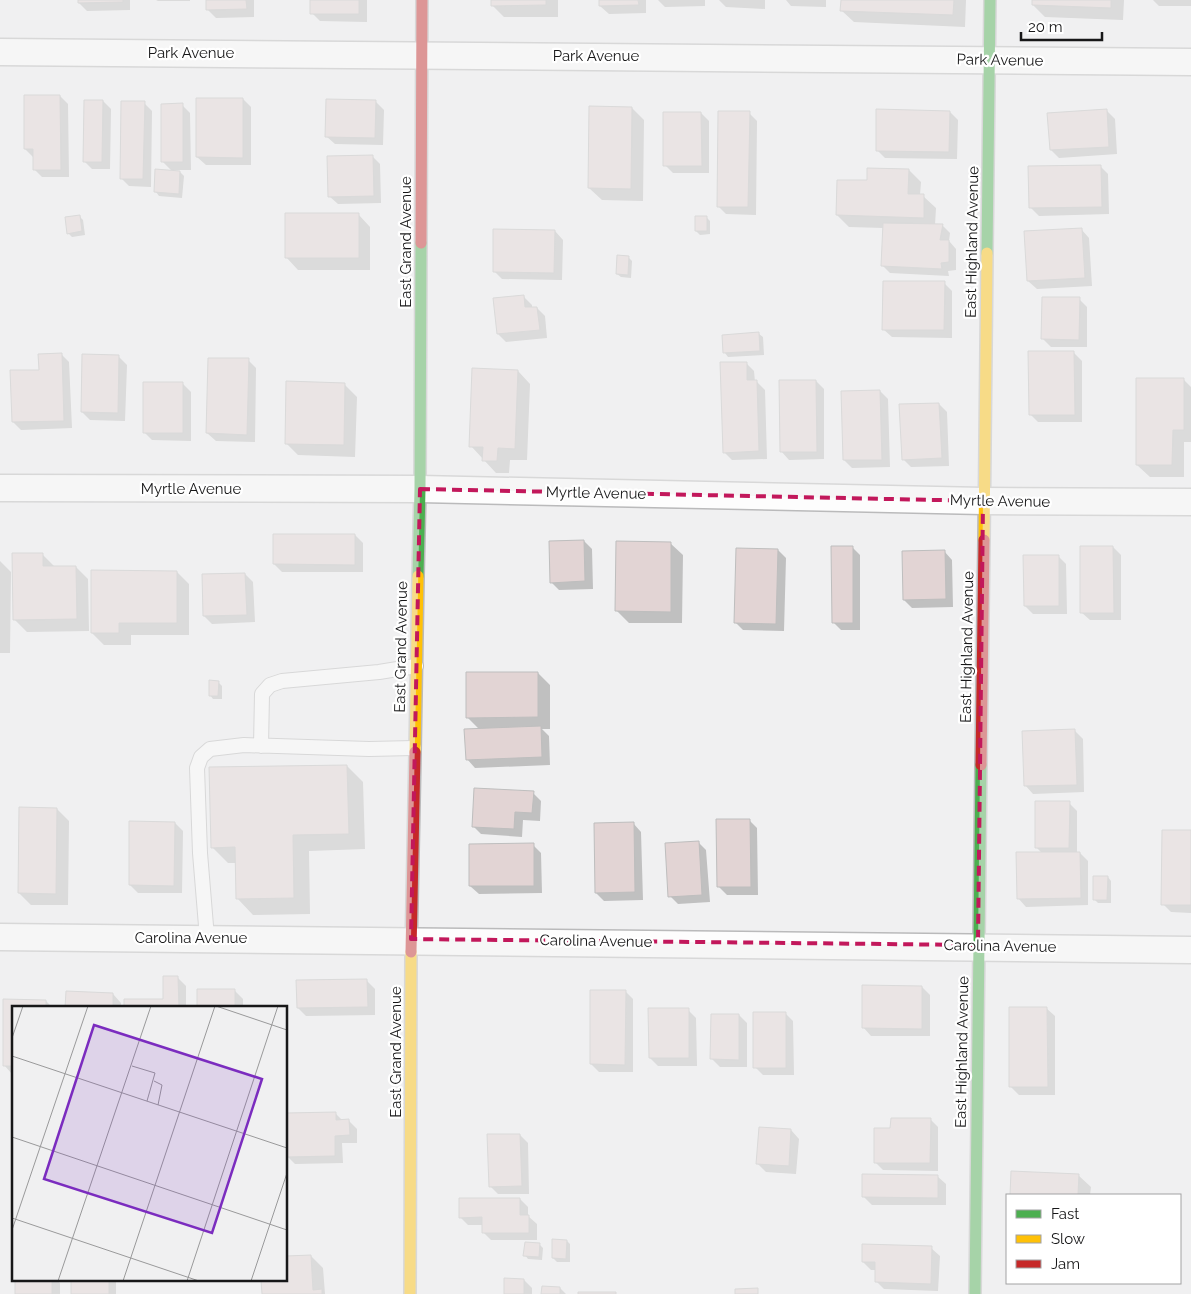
<svg xmlns="http://www.w3.org/2000/svg" width="1191" height="1294" viewBox="0 0 1191 1294" font-family="Raleway,sans-serif">
<rect width="100%" height="100%" fill="#f0f0f1"/>
<path fill="#0003" d="M79 0H130V10L87 11 79 3Z
M156 0H190V1H158Z
M207 0H254V17L216 18 208 10Z
M312 0H367V22L320 21 312 13Z
M492 0H558V17H504L492 5Z
M600 0H646V13L609 14 600 6Z
M658 0H705V6L665 7Z
M719 0H765V9L726 7Z
M786 0H826V7L791 6Z
M842 0H966L965 27 854 22 841 10Z
M1033 0H1124L1123 20 1045 17 1033 5Z
M1153 0H1191V6H1159Z
M60 96 68 104 69 177H42L34 169 33 157 25 149Z
M243 99 251 107V165H206L197 157Z
M103 101 111 109 110 169H92L84 161Z
M376 102 384 110 383 145 335 144 326 136Z
M144 103 152 111 151 187 129 186 121 178Z
M182 105 190 113 191 170H171L162 161Z
M632 108 644 120 643 201 602 200 589 188Z
M1107 111 1115 119 1117 154 1059 158 1051 150Z
M950 112 958 120 957 159 885 158 877 150Z
M701 113 709 121V173H673L665 165Z
M749 113 757 121 756 215 726 214 718 206Z
M372 156 380 164 381 203 338 204 329 196Z
M1100 166 1108 174 1109 214 1039 216 1031 208Z
M909 170 921 182 920 195 923 196 936 208 935 225H942L950 233 949 241 956 249V270L948 271 949 276 890 273 882 265 884 228 849 227 837 215 868 182Z
M180 172 184 176 182 198 159 196 156 192Z
M358 214 370 227V270H298L286 257Z
M79 216 83 220 85 235 72 237 68 233Z
M706 217 710 221V234L700 235 696 231Z
M1081 229 1089 238 1092 286 1037 289 1028 281 1026 233Z
M555 231 563 240 562 280 502 279 494 271Z
M628 257 632 261 631 278 621 277 617 274Z
M944 283 952 291V338L892 337 883 329Z
M523 296 532 305V308H537L545 316 547 338 506 342 498 334Z
M1079 299 1087 307V347H1051L1043 339Z
M759 334 763 337 764 355 728 357 725 353Z
M1074 353 1082 361V422H1038L1030 414Z
M61 354 69 362 72 428 21 430 13 422 40 371Z
M119 357 127 365 125 421 90 420 82 412Z
M248 360 256 368 255 442 216 441 207 433Z
M746 363 754 371 755 382H757L765 390 767 459 732 460 724 452Z
M518 371 530 384 527 460H510L509 473H496L471 446Z
M1184 380 1191 387V442H1184V477H1150L1137 465Z
M816 381 824 389V459L789 460 781 451Z
M183 384 191 392V441L152 440 144 432Z
M344 384 357 397 355 457 298 455 286 443Z
M880 391 888 399 890 467 852 468 844 460Z
M939 404 947 412 949 466 911 467 903 459Z
M355 535 363 543V572H282L274 564Z
M584 541 592 549 593 589 559 590 551 582Z
M670 543 683 555 682 623H629L617 611Z
M852 547 860 555V630H841L833 622Z
M1113 547 1121 555V620H1090L1081 612Z
M778 550 786 558 784 631 743 630 735 622Z
M944 551 952 560 953 607 912 608 904 600Z
M42 554 54 566 76 567 88 579 89 631 27 632 14 619Z
M1058 556 1066 564 1067 614H1033L1025 606Z
M0 561 11 572 10 653H0Z
M177 572 189 584V635H131V645H104L92 633Z
M245 574 253 582 255 622 212 624 204 616Z
M538 673 550 685V729H542L549 736 550 765 475 768 467 759 480 730 467 717Z
M218 682 222 686V699H213L210 695Z
M1075 731 1083 739 1084 792 1033 794 1025 785Z
M347 766 363 782 365 849 309 851 310 914 253 915 237 898 236 863H228L212 847Z
M533 793 541 801 540 821 523 820 522 837 481 834 473 826Z
M1069 803 1077 811V853H1080L1088 861V905L1026 907 1018 898 1042 853 1036 847Z
M57 809 69 821 68 905H31L19 893Z
M749 820 757 828 758 895H727L719 887Z
M175 823 183 831 182 893H138L130 885Z
M633 823 641 832 643 900 604 901 596 893Z
M1191 831V913L1171 912 1163 904Z
M698 842 706 850 710 902 678 904 670 896Z
M533 845 541 853 542 893 479 894 470 886Z
M1108 877 1111 881V903H1098L1094 899Z
M178 978 186 986V1008H125L164 1000Z
M367 981 375 989V1015L306 1016 298 1008Z
M922 987 930 995V1036H871L863 1027Z
M235 991 243 999V1008H198Z
M625 991 633 999V1072H599L591 1064Z
M113 994 121 1003V1008H66Z
M5 1001H46L53 1008H14V1074H12L4 1065Z
M1046 1008 1055 1016V1095H1019L1011 1087Z
M688 1010 696 1018 697 1066H658L650 1058Z
M785 1013 793 1021 794 1075H763L755 1067Z
M739 1015 747 1023V1067H720L712 1059Z
M335 1113 343 1121H349L357 1129V1143H342L343 1163 295 1164 287 1156Z
M930 1119 938 1127V1171L883 1170 875 1162 891 1129Z
M791 1130 799 1139 796 1174 766 1172 757 1163Z
M520 1135 528 1143 529 1194H498L490 1186Z
M1012 1172 1078 1175 1091 1187 1090 1195H1011Z
M937 1176 946 1184V1205H872L863 1196Z
M520 1199 528 1207V1216L537 1224V1240H491L483 1232V1225H468L460 1217Z
M567 1241 570 1244V1262H557L553 1258Z
M540 1245 543 1248 542 1260 528 1259 525 1255Z
M931 1248 940 1256 938 1291 884 1289 876 1281V1270H871L863 1262Z
M311 1256 323 1268 325 1294H263L286 1280Z
M16 1280H57L60 1283V1294H17Z
M72 1280H116V1294H73Z
M524 1280 532 1288V1294H505Z
M560 1288 566 1294H543Z"/>
<path fill="#e2d4d4" stroke="#bebebe" d="M78 0H123V2L78 3Z
M206 0H246L247 9 206 10Z
M310 0H359V14H310Z
M491 0H546V5L491 6Z
M599 0H638L639 5 599 6Z
M841 0H954L953 15 840 11Z
M1032 0H1111V8L1032 5Z
M24 95H60L61 170H33V149H24Z
M196 98H243V158L196 157Z
M326 99 376 100 375 138 325 137Z
M84 100H103L102 162H83Z
M121 101H145L143 179H120Z
M183 103V162H161V104Z
M589 106 632 107 631 189 588 188Z
M876 109 950 111 949 152 876 151Z
M1107 109 1109 147 1050 150 1047 113Z
M718 111H750L748 207H717Z
M663 112H701L702 166H663Z
M373 155 374 196 328 197 327 156Z
M1101 165 1102 207 1029 208 1028 166Z
M867 168 909 169 908 194H924V218L836 215 837 180H867Z
M155 169 180 171 179 194 154 192Z
M285 213H359V258H285Z
M80 215 82 231 67 234 65 217Z
M695 216H707V231H695Z
M883 223 943 224 940 240H949V262L941 263 942 269 881 266Z
M1082 228 1085 278 1027 281 1024 231Z
M493 229 555 230 554 273 493 272Z
M617 255 629 256 628 275 616 274Z
M883 281H945L944 330H882Z
M524 295 525 307H537L540 330 497 334 493 298Z
M1042 297H1080L1079 340 1041 339Z
M759 332 760 351 723 353 722 335Z
M1028 351H1074L1075 415H1029Z
M62 353 64 421 12 422 10 370H39L38 354Z
M82 354 119 355 118 413 81 412Z
M208 358H249L247 435 206 433Z
M720 362H747V380H757L759 451 723 453Z
M472 368 518 370 515 449 498 448 497 461H482L483 447H469Z
M1136 378H1184V430H1173L1172 465H1136Z
M779 380H816L817 452H780Z
M286 381 345 383 344 445 285 444Z
M143 382H183V433H143Z
M880 390 882 460H843L841 391Z
M939 403 942 458 902 460 899 404Z
M273 534H355V565L273 564Z
M584 540 585 581 550 583 549 541Z
M616 541 671 542V612L615 611Z
M831 546H853V623H832Z
M1080 546H1113L1114 613H1080Z
M736 548 778 549 776 624 734 623Z
M945 550 946 599 903 600 902 551Z
M12 553H43V566H76L77 619 13 620Z
M1023 555H1059V606H1024Z
M91 570 177 571V623H119V633H91Z
M245 573 247 615 203 616 202 574Z
M466 672H538V717L466 718Z
M209 680 219 681 218 696H209Z
M541 726 542 757 466 760 464 729Z
M1075 729 1077 785 1024 786 1022 731Z
M347 765 349 834 293 835 294 898 236 899 235 847 211 848 209 767Z
M474 788 534 791 532 813 515 812 514 829 472 827Z
M1035 801H1070L1069 848H1035Z
M19 807 57 808 56 894 18 893Z
M716 819H750L751 887H717Z
M129 821 175 822 174 886 129 885Z
M634 822 635 892 595 893 594 823Z
M1162 830H1191V905H1161Z
M699 841 702 895 668 897 665 843Z
M534 843V886H469V844Z
M1016 852H1080L1081 898 1017 899Z
M1093 876H1108L1107 900H1093Z
M163 976H178L179 1008H124V999H163Z
M367 979 368 1007 297 1008 296 980Z
M862 985 922 986V1029L862 1028Z
M197 989H235V1008H197Z
M590 990H626L625 1065 590 1064Z
M66 991 113 993V1008H65Z
M3 999 46 1000V1008H14V1066H3Z
M1009 1007H1047L1048 1087H1009Z
M648 1008H689V1058H649Z
M753 1012H786V1068H753Z
M711 1014H739V1060L710 1059Z
M336 1112V1120L349 1119 350 1135 335 1136V1156L286 1157V1113Z
M891 1118H931L930 1163H874V1128H890Z
M759 1127 791 1129 789 1166 756 1164Z
M487 1134H520L522 1186 489 1187Z
M1011 1171 1079 1174 1078 1195H1010Z
M862 1174 938 1175V1198L862 1197Z
M459 1198H520V1215H529V1233H482V1217L459 1218Z
M552 1239 567 1240 566 1259 552 1258Z
M525 1242 540 1243 539 1257 523 1256Z
M862 1244 932 1246 931 1284 875 1282V1262H862Z
M311 1255 313 1290 322 1289V1294H262L261 1280H286V1256Z
M504 1278 524 1279V1294H504Z
M15 1280H52V1294H15Z
M71 1280H109V1294H71Z
M542 1286 560 1287V1294H541Z
M758 1288V1294H735V1289Z
M578 1292H616V1294H578Z"/>
<g fill="none" stroke-linecap="round" stroke-linejoin="round">
<g stroke="#bababb" stroke-width="16">
<path id="lane" d="M261 746 262 694 270 685 282 681 379 672 416 666
M207 938 200 853 197 768 201 757 210 749 244 745 369 749 414 748"/>
</g>
<g stroke="#bababb" stroke-width="29">
<path id="street" d="M0 52 1191 62
M0 488 420 489 983 501 1191 502
M0 937C397 939 794 942 1191 950"/>
</g>
<g stroke="#bababb" stroke-width="14">
<path id="fast" d="M987 253 990 0
M418 576 420 489 421 243
M975 1294 981 765"/>
</g>
<g stroke="#bababb" stroke-width="14">
<path id="slow" d="M984 540 987 253
M415 752 418 576
M410 1294 411 952"/>
</g>
<g stroke="#bababb" stroke-width="14">
<path id="jam" d="M421 243 422 0
M981 765 984 540
M411 952 415 752"/>
</g>
<use href="#lane" stroke="#fdfdfd" stroke-width="14"/>
<use href="#street" stroke="#fdfdfd" stroke-width="26"/>
<use href="#fast" stroke="#4caf50" stroke-width="11"/>
<use href="#slow" stroke="#ffc107" stroke-width="11"/>
<use href="#jam" stroke="#c62828" stroke-width="11"/>
</g>
<path d="M0 0H1191V1294H0ZM420 489 983 501 978 945 411 939Z" fill="#f0f0f1" fill-opacity=".55" fill-rule="evenodd"/>
<path fill="none" stroke="#c2185b" stroke-width="4" stroke-dasharray="10 6" stroke-linejoin="round" d="M420 489 983 501 978 945 411 939Z"/>
<g text-anchor="middle" dominant-baseline="central" stroke-width="4.5" stroke-linejoin="round" paint-order="stroke">
<g font-size="15" fill="#171718" stroke="#fff">
<text x="191" y="53">Park Avenue</text>
<text x="596" y="56">Park Avenue</text>
<text transform="translate(1000 60) rotate(1)">Park Avenue</text>
<text transform="translate(406 242) rotate(-90)">East Grand Avenue</text>
<text transform="translate(972 242) rotate(-89)">East Highland Avenue</text>
<text x="191" y="489">Myrtle Avenue</text>
<text transform="translate(596 493) rotate(1)">Myrtle Avenue</text>
<text transform="translate(1000 501) rotate(1)">Myrtle Avenue</text>
<text transform="translate(401 647) rotate(-89)">East Grand Avenue</text>
<text transform="translate(967 647) rotate(-89)">East Highland Avenue</text>
<text x="191" y="938">Carolina Avenue</text>
<text transform="translate(596 941) rotate(1)">Carolina Avenue</text>
<text transform="translate(1000 946) rotate(1)">Carolina Avenue</text>
<text transform="translate(396 1052) rotate(-90)">East Grand Avenue</text>
<text transform="translate(962 1052) rotate(-89)">East Highland Avenue</text>
</g>
</g>
<g transform="translate(12 1006)">
<rect width="275" height="275" fill="#f0f0f1"/>
<path fill="none" stroke="#99999a" stroke-width="1" d="M204 0 275 24M0 32 11 0M0 50 275 142M120 60 143 67 135 95M142 75 150 79 146 99M0 131 275 224M0 212 187 275M0 224 76 0M46 275 139 0M111 275 203 0M175 275 266 0M239 275 275 167"/>
<path fill="#7b2cbf" fill-opacity="0.15" stroke="#7b2cbf" stroke-width="2.5" d="M82 19 250 73 200 227 32 173Z"/>
<rect width="275" height="275" fill="none" stroke="#171718" stroke-width="2.5"/>
</g>
<rect x="1006" y="1194" width="175" height="90" fill="#ffffff" stroke="#a2a2a3"/>
<rect x="1016" y="1210" width="25" height="8" fill="#4caf50" stroke="#a2a2a3"/>
<text x="1051" y="1219" font-size="15" fill="#171718">Fast</text>
<rect x="1016" y="1235" width="25" height="8" fill="#ffc107" stroke="#a2a2a3"/>
<text x="1051" y="1244" font-size="15" fill="#171718">Slow</text>
<rect x="1016" y="1260" width="25" height="8" fill="#c62828" stroke="#a2a2a3"/>
<text x="1051" y="1269" font-size="15" fill="#171718">Jam</text>
<path d="M1021 32v8h81v-8" fill="none" stroke="#171718" stroke-width="2.5"/>
<text x="1028" y="32" font-size="15" fill="#171718" stroke="#ffffff" stroke-width="4" paint-order="stroke">20 m</text>
</svg>
